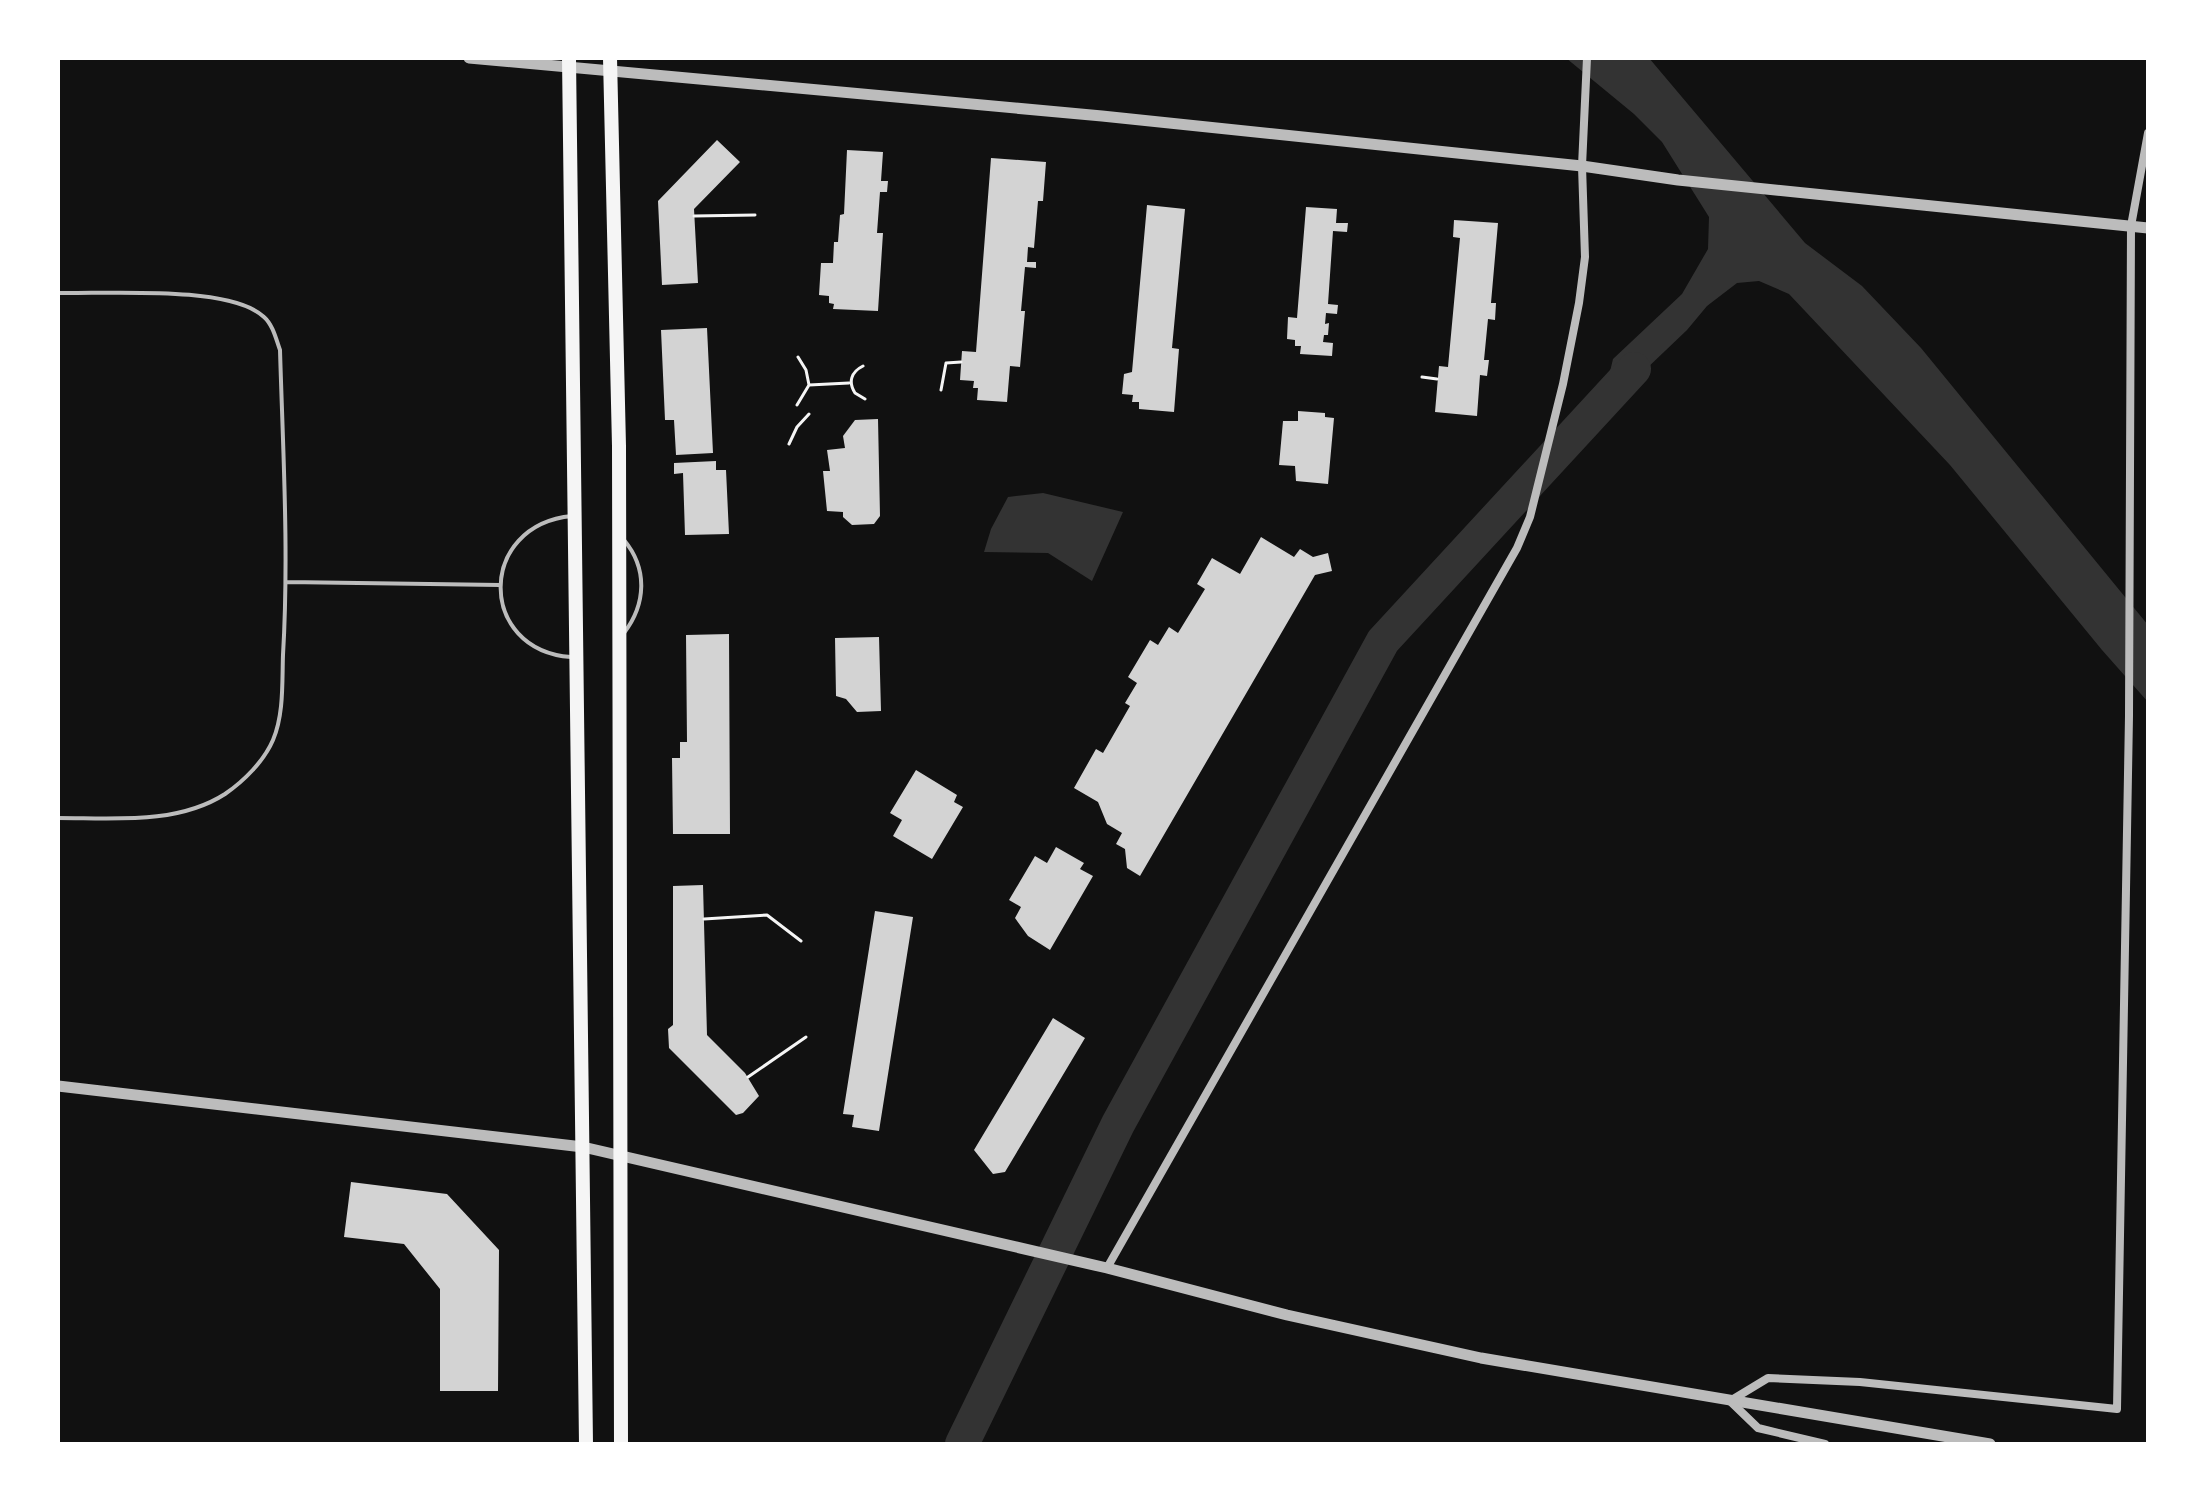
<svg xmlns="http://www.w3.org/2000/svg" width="2206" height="1502" viewBox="0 0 2206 1502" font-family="'Noto Sans',sans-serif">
<rect width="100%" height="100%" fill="#111"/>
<path fill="#333" d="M1566 58H1649L1805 243 1862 286 1921 348 2148 625V702L2102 650 1950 465 1789 294 1759 281 1737 283 1707 306 1687 330 1600 413 1613 359 1682 294 1708 249 1709 217 1662 142 1634 114Z
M1043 493 1123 512 1092 581 1048 553 984 552 991 529 1008 497Z"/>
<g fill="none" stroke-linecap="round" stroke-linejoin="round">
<path stroke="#333" stroke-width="34" d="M962 1444 1118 1124 1383 641 1634 369"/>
</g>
<path fill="#d3d3d3" d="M717 140 740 162 694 209 698 283 662 285 658 201Z
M847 150 883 152 881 181H888L887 192H880L877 233H883L878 311 833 309 834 304 829 303V296L819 295 821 263H833L834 242H838L840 215 844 214Z
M991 158 1046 162 1043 201H1038L1034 248 1028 247 1027 262H1036V268L1025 267 1021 311H1025L1020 367 1010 366 1007 402 977 400 978 388H973L974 381 960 380 962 351 976 352Z
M1147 205 1185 209 1172 348 1179 349 1174 412 1139 409V402H1132L1133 395 1122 394 1124 374 1132 372Z
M1306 207 1337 209 1336 223H1348L1347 232 1333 231 1328 304 1338 305 1337 314 1326 313 1325 324 1329 323 1328 335H1324L1323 342 1333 343 1332 356 1300 354 1301 346H1295V340L1287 339 1288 317 1297 318Z
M1454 220 1498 223 1491 303H1496L1495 320 1488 319 1484 360H1489L1487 376 1480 375 1477 416 1435 412 1439 366 1448 367 1460 238 1453 237Z
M707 328 713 453 676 455 674 420H665L661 330Z
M1298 411 1325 413V417L1334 418 1328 484 1296 481 1295 466 1279 465 1283 421H1298Z
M878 419 880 516 874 524 852 525 843 517V512L827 511 823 471H830L827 450 845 448 843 436 855 420Z
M716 461V470H726L729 534 685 535 683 473 674 474V463Z
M1261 537 1294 557 1300 549 1313 557 1328 553 1332 571 1315 575 1140 876 1127 868 1125 849 1116 844 1122 833 1107 824 1098 802 1074 788 1096 749 1103 753 1130 706 1125 703 1137 683 1128 677 1150 640 1158 645 1169 627 1178 633 1205 589 1197 584 1212 558 1240 574Z
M729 634 730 834H673L672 758H680V742H687L686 635Z
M879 637 881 711 857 712 846 699 836 696 835 638Z
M916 770 957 795 954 802 963 807 932 859 893 836 902 820 890 813Z
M1056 847 1084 863 1080 869 1093 876 1050 950 1028 936 1015 918 1021 907 1009 900 1035 856 1047 863Z
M703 885 707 1035 745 1073 759 1096 743 1113 736 1115 669 1048 668 1029 673 1025V886Z
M875 911 913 917 879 1131 852 1127 854 1115 843 1114Z
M1053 1018 1085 1038 1005 1172 993 1174 974 1150Z
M351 1182 447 1194 499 1250 498 1391H440V1289L404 1244 344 1237Z"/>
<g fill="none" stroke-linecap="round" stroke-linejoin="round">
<path stroke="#f5f5f5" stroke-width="3" d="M694 216 755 215
M863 366C851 372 848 382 855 393L865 399
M1422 377 1437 379
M809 385 849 383
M941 390 946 363 961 362
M797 405 809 385 806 370 798 357
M789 444 797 427 809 414
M704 919 767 915 801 941
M748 1077 806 1037"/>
<path stroke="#bcbcbc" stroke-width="4" d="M58 293C107 294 230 285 264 317 273 325 276 339 280 350 283 452 289 553 283 655 282 682 284 714 273 740 264 761 244 781 225 794 177 825 112 818 58 818
M287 582 500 585
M624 633C646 604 648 569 624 540
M571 657C477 650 477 525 572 516"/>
<path stroke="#bcbcbc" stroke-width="8" d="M1107 1268 1517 548 1530 517 1563 384 1579 303 1585 257 1582 166 1587 58
M1825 1444 1758 1428 1730 1401 1768 1378 1860 1382 2117 1409 2129 716 2131 226 2148 133"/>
<path stroke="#bcbcbc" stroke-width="11" d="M469 58 1102 116 1582 166 1678 180 2148 228
M58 1086 583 1147 1107 1268 1287 1315 1481 1358 1990 1444"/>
<path stroke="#f5f5f5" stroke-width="14" d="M569 58 586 1444
M610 58 619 446 621 1444"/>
</g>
<rect width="2206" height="1502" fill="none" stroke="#ffffff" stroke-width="120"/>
</svg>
